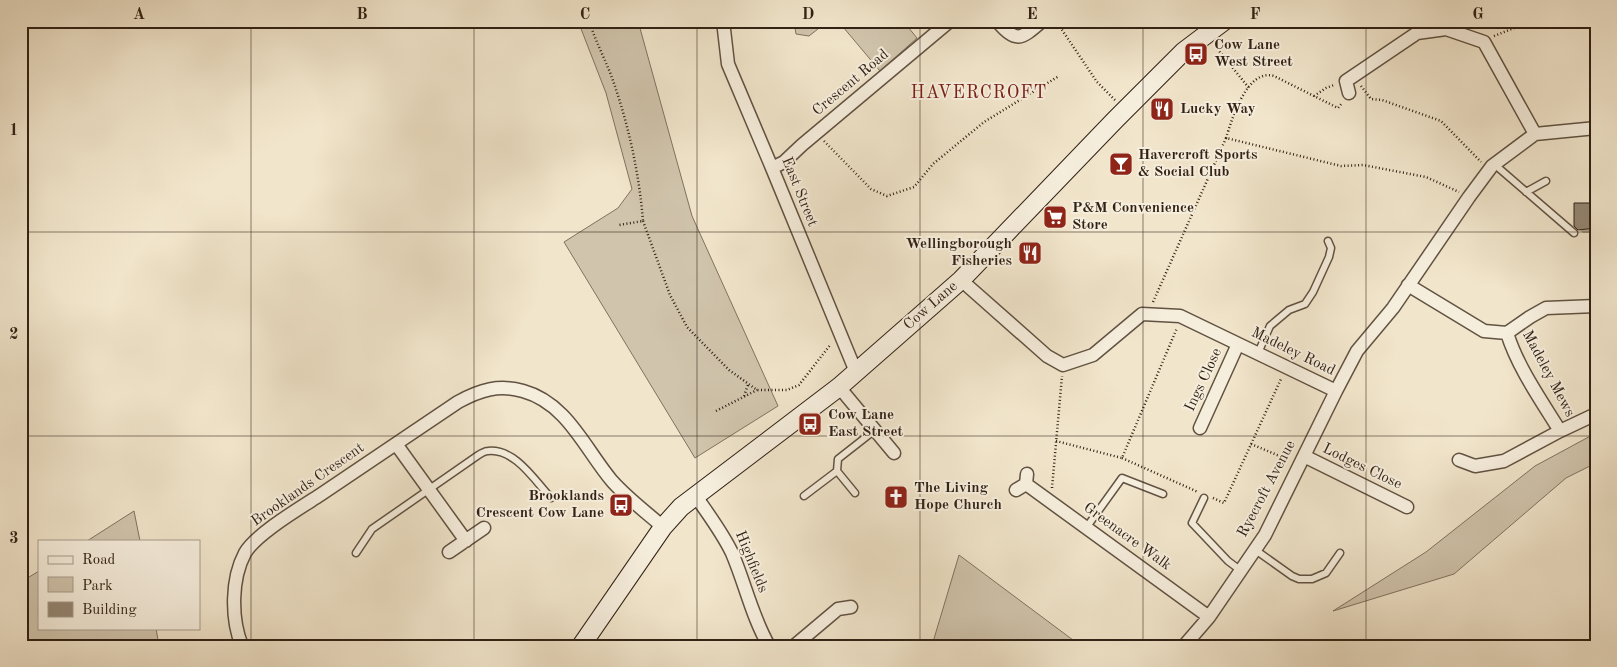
<svg xmlns="http://www.w3.org/2000/svg" width="1617" height="667" viewBox="0 0 1617 667" font-family="'Old Standard TT',serif">
<defs>
<filter id="shadow"><feDropShadow dx="5.5" dy="3" stdDeviation="0" flood-color="#0004"/></filter>
</defs>
<rect width="100%" height="100%" fill="#f1e5cb"/>
<filter id="stains"><feTurbulence type="fractalNoise" baseFrequency=".004" numOctaves="4"/><feColorMatrix values="0 0 0 0 .2 0 0 0 0 .09 0 0 0 0 .02 0 0 0 .5 -.17"/></filter>
<radialGradient id="worn" r=".72"><stop offset=".6" stop-color="#630" stop-opacity="0"/><stop offset="1" stop-color="#630" stop-opacity=".3"/></radialGradient>
<path fill="#d0c4ac" stroke="#807260" d="M578 21H638L692 216 778 406 695 458 564 242 618 208 632 189 606 93Z
M794 21H828L809 36 796 34Z
M838 21H903L917 38 880 71Z
M1596 433V463L1566 478 1454 574 1333 611 1426 552 1535 466Z
M134 511 140 541H87Z
M959 555 1081 646H939L933 642Z
M39 571V628H156L159 646H35L21 633V582Z"/>
<path fill="#958774" stroke="#312115" filter="url(#shadow)" d="M1574 203H1596V228L1578 230 1574 226Z"/>
<g fill="none" stroke-linecap="round" stroke-linejoin="round">
<g stroke="#615242" stroke-width="9">
<path id="lane" d="M1494 164 1574 233
M1526 192 1546 181
M1258 353 1270 326 1289 310 1305 304 1313 292 1329 257 1331 248 1328 241
M837 471 838 459 875 430
M804 496 837 471 855 493
M1204 498 1192 523 1228 561 1240 570
M1086 528 1122 478 1163 494
M1254 549 1292 576 1299 579H1312L1326 573 1340 553
M356 553 372 529 477 456C480 454 485 451 488 451 515 448 535 481 551 498"/>
</g>
<g stroke="#615242" stroke-width="15">
<path id="street" d="M723 21 728 64 772 168 856 372
M997 21C1017 44 1021 39 1042 21
M1349 93 1346 81 1417 33 1446 29 1484 42 1535 134
M772 168 784 162 802 145 950 21
M961 280 1047 356 1063 365 1093 355 1142 314 1180 316 1336 391 1357 351 1393 308 1469 197 1492 166 1535 134 1596 128
M1408 285 1484 331 1507 333 1530 317 1546 308 1596 306
M1507 333C1518 368 1541 400 1560 431
M839 387 894 453
M1200 428 1238 344
M396 444 466 541
M1304 456 1407 507
M1459 460 1475 466 1504 461 1560 431 1596 414
M1026 484 1209 617
M1016 490 1026 484 1027 474
M695 495C708 514 722 532 732 553 745 583 752 617 769 646
M449 552 484 528
M242 646C231 619 231 579 245 553 256 534 300 508 320 495 366 464 412 433 458 402 480 390 499 384 523 391 567 403 585 449 612 481 627 498 646 512 663 527
M794 646 838 609 851 607
M1184 646 1209 617 1265 535 1336 391"/>
</g>
<g stroke="#312115" stroke-width="20">
<path id="secondary" d="M581 646 663 527 681 507 839 387 961 280 1115 120 1183 52 1224 21"/>
</g>
<path stroke="#312115" stroke-width="2.5" stroke-dasharray="1 2.5" stroke-linecap="butt" d="M589 21C595 40 604 57 611 75 628 122 639 172 643 221L619 225
M1056 21 1097 82 1115 100
M1494 36 1532 21
M1215 46 1249 88
M1361 86 1371 99 1382 100 1441 121 1481 162
M1314 96 1326 88 1334 85
M1226 138C1232 119 1247 68 1274 76L1338 108 1342 103
M824 141 871 189 887 196 914 187 933 164 984 122 1059 76
M643 221 670 295 687 327 729 370 757 390H787L799 385 831 344
M1153 302 1226 138 1341 166 1363 165 1426 177 1459 192
M744 396 748 385
M716 411 757 390
M1056 441 1122 458 1177 328
M1251 444 1289 460
M1122 458 1198 492
M1052 488 1062 376
M1213 498 1224 503 1281 379
M217 646 228 642"/>
<use href="#lane" stroke="#f6eedd" stroke-width="6"/>
<use href="#street" stroke="#f6eedd" stroke-width="12"/>
<use href="#secondary" stroke="#f6eedd" stroke-width="18"/>
</g>
<path fill="none" stroke="#312115" stroke-width="1" stroke-opacity="0.55" d="M251 21V646M474 21V646M697 21V646M920 21V646M1143 21V646M1366 21V646M21 232H1596M21 436H1596"/>
<defs>
<g id="bus-square" transform="scale(1.25)"><rect x="-9" y="-9" width="18" height="18" rx="4" fill="#8f2418" stroke="#f6eedd"/><path d="M-5-6H5V4H4V6H2V4H-2V6H-4V4H-5ZM-3.5-4V0h7V-4ZM-3.5 1.2v1.5H-2V1.2ZM2 1.2v1.5H3.5V1.2Z" fill="#fff"/></g>
<g id="restaurant-square" transform="scale(1.25)"><rect x="-9" y="-9" width="18" height="18" rx="4" fill="#8f2418" stroke="#f6eedd"/><path d="M-5-6h1v4h1v-4h1v4h1v-4h1v5L-1.5 .5V6h-2V.5L-5-1ZM5-6V6H3V1.5H1.5Q1.5-4 5-6Z" fill="#fff"/></g>
<g id="bar-square" transform="scale(1.25)"><rect x="-9" y="-9" width="18" height="18" rx="4" fill="#8f2418" stroke="#f6eedd"/><path d="M-6-5H6L.8 .8V4.5H3.5V6h-7V4.5H-.8V.8Z" fill="#fff"/></g>
<g id="supermarket-square" transform="scale(1.25)"><rect x="-9" y="-9" width="18" height="18" rx="4" fill="#8f2418" stroke="#f6eedd"/><path d="M-6-5.5h2.5l.6 2H6L4.5 2H-2.5L-4.4-4H-6ZM-1.5 3.2a1.3 1.3 0 1 0 .1 0ZM3 3.2a1.3 1.3 0 1 0 .1 0Z" fill="#fff"/></g>
<g id="church-square" transform="scale(1.25)"><rect x="-9" y="-9" width="18" height="18" rx="4" fill="#8f2418" stroke="#f6eedd"/><path d="M-1.2-6h2.4v3.5h3.3v2.4h-3.3V6h-2.4V-.1h-3.3v-2.4h3.3Z" fill="#fff"/></g>
</defs>
<g fill-rule="evenodd">
<use href="#bus-square" x="1196" y="54"/>
<use href="#restaurant-square" x="1162" y="109"/>
<use href="#bar-square" x="1121" y="164"/>
<use href="#supermarket-square" x="1055" y="217"/>
<use href="#restaurant-square" x="1030" y="253"/>
<use href="#bus-square" x="810" y="424"/>
<use href="#church-square" x="896" y="497"/>
<use href="#bus-square" x="621" y="505"/>
</g>
<g text-anchor="middle" dominant-baseline="central" stroke-width="4" stroke-linejoin="round" paint-order="stroke">
<g font-size="15" font-weight="bold" fill="#312115" stroke="#f6eedd" text-anchor="start">
<text x="1214" y="45">Cow Lane<tspan x="1214" dy="17">West Street</tspan></text>
<text x="1180" y="109">Lucky Way</text>
<text x="1138" y="155">Havercroft Sports<tspan x="1138" dy="17">&amp; Social Club</tspan></text>
<text x="1072" y="208">P&amp;M Convenience<tspan x="1072" dy="17">Store</tspan></text>
<text x="1012" y="244" text-anchor="end">Wellingborough<tspan x="1012" dy="17">Fisheries</tspan></text>
<text x="828" y="415">Cow Lane<tspan x="828" dy="17">East Street</tspan></text>
<text x="914" y="488">The Living<tspan x="914" dy="17">Hope Church</tspan></text>
<text x="604" y="496" text-anchor="end">Brooklands<tspan x="604" dy="17">Crescent Cow Lane</tspan></text>
</g>
<g font-size="15" fill="#312115" stroke="#f6eedd">
<text transform="translate(851 83) rotate(-40)">Crescent Road</text>
<text transform="translate(799 192) rotate(68)">East Street</text>
<text transform="translate(931 306) rotate(-41)">Cow Lane</text>
<text transform="translate(1293 352) rotate(26)">Madeley Road</text>
<text transform="translate(1548 374) rotate(62)">Madeley Mews</text>
<text transform="translate(1204 380) rotate(-65)">Ings Close</text>
<text transform="translate(1362 467) rotate(26)">Lodges Close</text>
<text transform="translate(308 485) rotate(-35)">Brooklands Crescent</text>
<text transform="translate(1267 489) rotate(-62)">Ryecroft Avenue</text>
<text transform="translate(1127 537) rotate(36)">Greenacre Walk</text>
<text transform="translate(751 562) rotate(68)">Highfields</text>
</g>
<g font-size="18" letter-spacing="1" fill="#7a1f14" stroke="#f6eedd">
<text x="979" y="93">HAVERCROFT</text>
</g>
</g>
<rect width="1617" height="667" fill="none" stroke="#f1e5cb" stroke-width="55"/>
<rect x="38" y="540" width="162" height="90" fill="#f6eedd" stroke="#a79c8d"/>
<rect x="48" y="556" width="25" height="8" fill="#f6eedd" stroke="#a79c8d"/>
<text x="82" y="564" font-size="15" fill="#312115">Road</text>
<rect x="48" y="577" width="25" height="15" fill="#d0c4ac" stroke="#a79c8d"/>
<text x="82" y="590" font-size="15" fill="#312115">Park</text>
<rect x="48" y="602" width="25" height="15" fill="#958774" stroke="#a79c8d"/>
<text x="82" y="614" font-size="15" fill="#312115">Building</text>
<rect x="28" y="28" width="1562" height="612" fill="none" stroke="#312115" stroke-width="2"/>
<g font-size="16" text-anchor="middle" font-weight="bold" fill="#312115">
<text x="139" y="19">A</text>
<text x="362" y="19">B</text>
<text x="585" y="19">C</text>
<text x="808" y="19">D</text>
<text x="1032" y="19">E</text>
<text x="1255" y="19">F</text>
<text x="1478" y="19">G</text>
<text x="14" y="135">1</text>
<text x="14" y="339">2</text>
<text x="14" y="543">3</text>
</g>
<rect width="100%" height="100%" filter="url(#stains)"/>
<rect width="100%" height="100%" fill="url(#worn)"/>
</svg>
